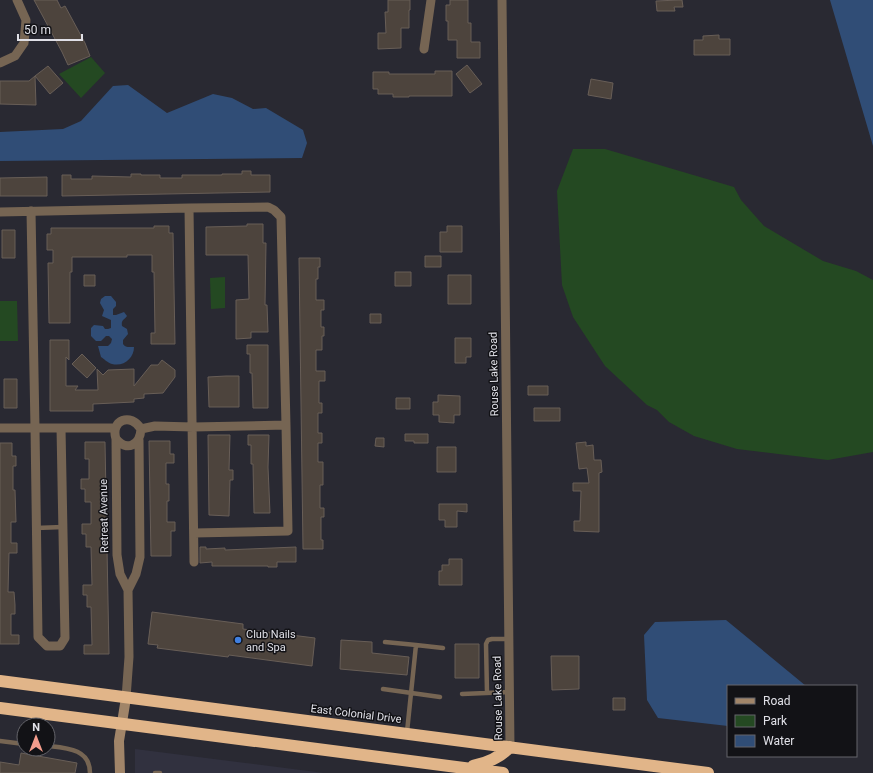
<svg xmlns="http://www.w3.org/2000/svg" width="873" height="773" viewBox="0 0 873 773" font-family="Roboto,sans-serif">
<rect width="100%" height="100%" fill="#292932"/>
<path fill="#31313f" d="M135 749 324 773H135Z"/>
<path fill="#244922" d="M91 57 105 73 81 98 59 74Z
M573 149H605L734 187 741 200 764 226 823 261 856 271 873 280V452L828 460 737 449 694 436 669 422 657 410 647 405 605 366 573 317 562 285 557 191Z
M225 277V308L211 309 210 278Z
M0 301H17L18 341H0Z"/>
<path fill="#304d76" d="M830 0H873V146Z
M128 85 167 113 213 94 232 98 253 109 266 108 303 130 307 143 302 158 0 161V132L63 129 81 121 113 86Z
M105 296H111L116 302V306L113 309V315H116L124 312 127 316C124 320 121 320 122 326L127 329 128 334 123 340V344C125 348 130 347 134 347 134 358 124 367 112 364 108 363 104 359 101 357L98 346H108L111 343 112 339 109 336H106L101 341H96L91 336V328L94 325 103 326 105 329H108L111 328V320L102 316 104 310 100 303 101 299Z
M726 620 806 686H728V726L658 718 647 700 644 635 655 622Z"/>
<path fill="#4d443d" stroke="#685e57" d="M34 0H57L61 8 65 6 85 43 90 56 68 65 62 52Z
M388 0H410V10H409V28H401V48L378 49V33H386L385 12H388Z
M450 0H468V23H471V42H480V58H457V40H448V21H446V5H450Z
M679 0H682L683 7H674L675 11H657L656 1Z
M719 35V39H730V55H694V40H703V36Z
M467 65 482 84 470 93 456 74Z
M48 66 63 83 50 94 35 76Z
M435 71H452V96H409V97H393V94H378V89H373V72H389V74H435Z
M35 76 36 105 0 104V81H29Z
M591 79 613 83 611 99 588 95Z
M242 171H251V175H270V192L62 196V175H71V179H92V176L131 177V174H141V175H160V178H182V175H222V174H242Z
M47 177V196H0V178Z
M247 224H263V243H266L265 305H267L268 332H251V338L236 339V300L249 299 248 255H206V227L247 226Z
M154 226H169V233H173L175 344H151V333H155L154 272H152V255H127V257H72V272H70V323H49L48 263H53V250H47V234H51V228H154Z
M447 226H462V252H440V232H447Z
M2 230H15V258H2Z
M425 256H441V267H425Z
M299 258H320V267H318V279H316V300H324V310H321V327H324V336H322V350H316V371H325V381H319V403H322V413H318V433H322V443H318V462H323V485H320V508H324V517H321V540H323V549H303Z
M395 272H411V286H395Z
M84 275H95V286H84Z
M448 275H471V304H448Z
M370 314H381V323H370Z
M455 338H471V357H466V363H455Z
M50 340H69V360L66 357V386H78L75 390H98L97 369 103 375 108 370 134 369V386L151 365H158L162 360 175 370V377L163 393 144 394V398L134 399V402L93 404V411H50Z
M247 345H268V408H253L252 373H250V354H247Z
M82 354 96 368 87 378 72 364Z
M226 376H239V407H209L208 377Z
M4 379H17V408H4Z
M528 386H548V395H528Z
M438 395 460 396V415H454V423L439 422V415H433V402H438Z
M396 398H410V409H396Z
M534 408H560V421H534Z
M405 434H428V443H414V441H405Z
M208 435H230L229 470H233V480H230L229 516 209 515Z
M248 435H269L268 467 270 513H254L253 464H251V445H248Z
M376 438H384V447L375 446Z
M149 441H170V454H174V463H166V484H169V501H167V522H175V531H171V556H151Z
M85 442H105L109 654H84V645H92L91 607H87V595H83V585H92L91 547H86V534H82V524H91V502H85V489H81V479H89V459H85Z
M586 442V446L593 445 594 460H601L602 472 599 473V532L574 531V521H580L581 491H573V483H589L587 468 579 469 576 443Z
M0 443H12V456H16V466H13V490H15L16 522H11V543H17V553H9L8 592H14L15 605V614H11V635H19V644H0Z
M437 447H456V472H437Z
M439 504H467V512L457 511V527H445V520H439Z
M200 547H206V549L225 548V550L296 547V562H277V567H268V566H212V562L200 563Z
M449 559H462V585H439V571H442V565H449Z
M152 612 243 624V629L315 638 312 666 229 655 228 657 157 648 158 645 148 644Z
M341 640 372 642V653L409 657 407 675 340 669Z
M455 644H479V678H455Z
M551 656H579V689L552 690Z
M613 698H625V710H613Z
M21 753 77 763 75 773H0V762L19 765Z"/>
<g fill="none" stroke-linecap="round" stroke-linejoin="round">
<path stroke="#766553" stroke-width="4.5" d="M36 528 63 527
M385 642 416 645 407 732
M416 645 443 648
M383 689 440 697
M487 693 486 644 488 640 492 639H509
M462 694 510 692
M0 741 24 744
M48 746C67 748 90 749 90 773
M155 773H160"/>
<path stroke="#766553" stroke-width="9" d="M502 0 510 747
M424 49 431 0
M0 63 15 56 24 43 26 20 17 0
M189 208 268 207 274 210 281 217 286 425
M0 212 189 208 194 562
M0 428H35L31 211
M61 428 65 638 60 646H47L38 637 35 428H115
M141 429 155 426 193 427 286 425 288 531 194 533
M116 439C127 452 140 445 141 429 131 412 110 420 116 439L117 555 120 574 128 590 129 657 126 698
M128 590 136 574 140 557 139 440"/>
<path stroke="#a18569" stroke-width="10" d="M120 773 119 741 126 698"/>
<path stroke="#e1b589" stroke-width="12" d="M0 681 708 773
M0 708 503 773
M473 766C488 763 499 758 510 747"/>
</g>
<circle fill="#3f7fe0" stroke="#121216" stroke-width="1.5" cx="238" cy="640" r="4"/>
<g text-anchor="middle" dominant-baseline="central" stroke-width="3" stroke-linejoin="round" paint-order="stroke">
<g font-size="11" fill="#e0e0e7" stroke="#121216">
<text transform="translate(494 374) rotate(-91)">Rouse Lake Road</text>
<text transform="translate(104 516) rotate(-91)">Retreat Avenue</text>
<text transform="translate(498 698) rotate(-91)">Rouse Lake Road</text>
<text transform="translate(356 714) rotate(7)">East Colonial Drive</text>
</g>
<g font-size="11" fill="#e0e0e7" stroke="#121216" text-anchor="start">
<text x="246" y="634">Club Nails<tspan x="246" dy="13">and Spa</tspan></text>
</g>
</g>
<rect x="727" y="685" width="130" height="72" fill="#121216" stroke="#64646a"/>
<rect x="735" y="698" width="20" height="6" fill="#a18569" stroke="#64646a"/>
<text x="763" y="705" font-size="12" fill="#e0e0e7">Road</text>
<rect x="735" y="715" width="20" height="12" fill="#244922" stroke="#64646a"/>
<text x="763" y="725" font-size="12" fill="#e0e0e7">Park</text>
<rect x="735" y="735" width="20" height="12" fill="#304d76" stroke="#64646a"/>
<text x="763" y="745" font-size="12" fill="#e0e0e7">Water</text>
<g transform="translate(36 737)"><circle r="19" fill="#121216" stroke="#64646a"/>
<path d="M0-3L7 15L0 10L-7 15Z" fill="#f59d8d"/>
<text y="-6" font-size="11" font-weight="bold" text-anchor="middle" fill="#e0e0e7">N</text>
</g>
<path d="M18 34v6h64v-6" fill="none" stroke="#e0e0e7" stroke-width="2"/>
<text x="24" y="34" font-size="12" fill="#e0e0e7" stroke="#121216" stroke-width="3" paint-order="stroke">50 m</text>
</svg>
